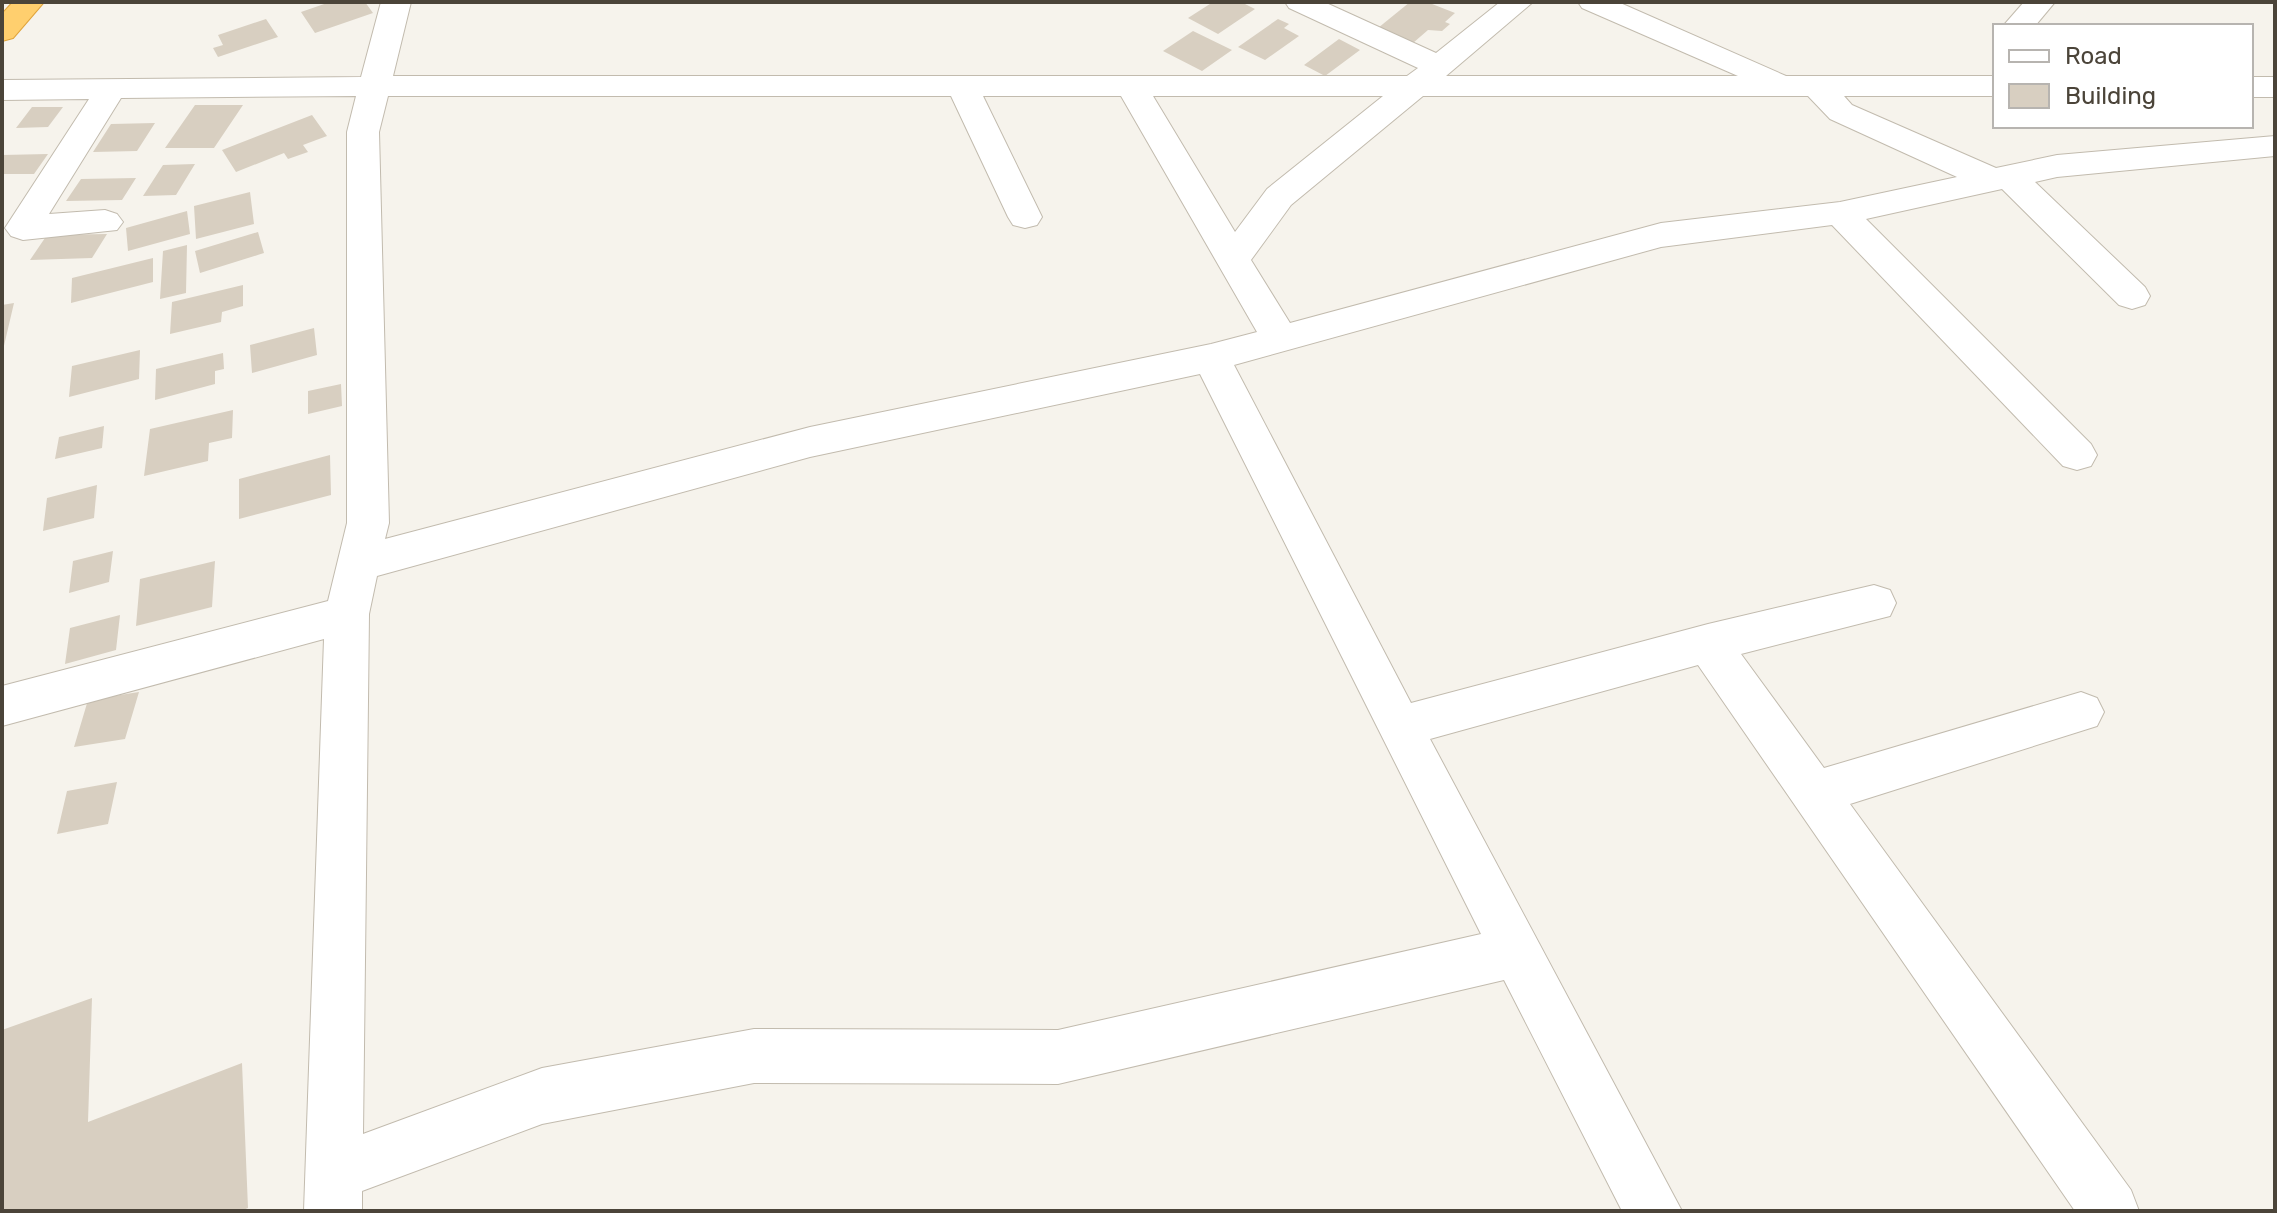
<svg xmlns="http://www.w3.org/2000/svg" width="2277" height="1213" viewBox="0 0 2277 1213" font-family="Rubik,sans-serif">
<rect width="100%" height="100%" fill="#f6f3ec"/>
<path fill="#d8cfc1" d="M330 2H365L373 13 315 33 301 12Z
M1213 2H1241L1255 9 1218 34 1188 18Z
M1410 2H1427L1455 13 1445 22 1450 24 1442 31 1428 30 1413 43 1378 28Z
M266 19 278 37 218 57 213 48 223 45 218 35Z
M1278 19 1289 24 1284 28 1299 36 1265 60 1238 47Z
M1193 31 1232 50 1202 71 1163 51Z
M1339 39 1360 50 1325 76 1304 65Z
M195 105H243L214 148H165Z
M32 107H63L48 127 16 128Z
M312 115 327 136 303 145 308 152 288 159 284 153 236 172 222 150Z
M155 123 137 151 93 152 111 124Z
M48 154 34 174H2V155Z
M195 164 176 195 143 196 163 165Z
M136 178 122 200 66 201 81 179Z
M250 192 254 224 196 239 194 206Z
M187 211 190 234 128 251 126 228Z
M258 232 264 253 200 273 195 251Z
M107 234 92 258 30 260 47 235Z
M187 245 186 293 160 299 163 251Z
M153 258V282L71 303 72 278Z
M243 285V306L222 312 221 322 170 334 172 302Z
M14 303 3 350H2V305Z
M314 328 317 355 252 373 250 345Z
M140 350 139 379 69 397 72 366Z
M223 353 224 369 215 371V384L155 400 156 369Z
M341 384 342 406 308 414V391Z
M233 410 232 438 209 443 208 461 144 476 150 429Z
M104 426 102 448 55 459 59 437Z
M330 455 331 495 239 519V479Z
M97 485 94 518 43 531 47 498Z
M113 551 109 582 69 593 73 561Z
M215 561 212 607 136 626 140 579Z
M120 615 116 650 65 664 70 628Z
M139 692 125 739 74 747 88 700Z
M117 782 108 824 57 834 67 791Z
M92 998 88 1122 242 1063 248 1208 241 1211H2V1030Z"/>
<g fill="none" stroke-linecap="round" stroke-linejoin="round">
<g stroke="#c2bbae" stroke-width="2">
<path id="street" d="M381 2H411L393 76H1407L1418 68 1289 8 1285 2H1324L1436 53 1500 2H1533L1446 76H1738L1582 8 1578 2H1618L1786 76H1995V96H1844L1852 105 1996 168 2057 155 2275 136V156L2057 177 2035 182 2145 287 2150 296 2145 305 2132 309 2119 305 2002 189 1866 219 2091 444 2097 455 2091 466 2077 470 2063 466 1832 225 1661 247 1234 365 1411 703 1708 624 1874 585 1890 590 1896 603 1890 616 1741 654 1824 768 2081 692 2097 698 2104 712 2097 726 1850 804 2131 1190 2139 1211H2075L1698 665 1430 739 1682 1211H1622L1504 980 1058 1084 754 1083 542 1124 362 1191V1211H304L324 639 2 726V686L328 601 347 523V132L356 96 121 98 49 214 105 210 117 214 123 222 117 230 23 240 11 236 5 228 89 99 2 100V80L361 77ZM388 96H951L1008 217 1013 225 1025 228 1037 225 1042 217 983 96H1121L1257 332 1211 344 810 427 385 539 389 523 379 132ZM1153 96H1383L1267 189 1235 232ZM1423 96H1808L1830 119 1957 177 1840 202 1661 223 1290 323 1251 260 1291 205ZM1200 374 1481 934 1058 1030 754 1029 542 1068 363 1134 369 614 377 576 810 457Z
M2024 2H2055L2035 26H2003Z
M2251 77H2275V97H2251Z"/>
</g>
<g stroke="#e0a43c" stroke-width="2">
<path id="highway" d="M13 2H44L13 38 2 41V14Z"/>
</g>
<use href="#street" fill="#fff" fill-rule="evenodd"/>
<use href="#highway" fill="#ffcf6e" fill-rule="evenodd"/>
</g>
<rect width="2277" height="1213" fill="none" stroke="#4b4439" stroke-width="8"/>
<rect x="1993" y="24" width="260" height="104" fill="#ffffff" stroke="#b7b4b0" stroke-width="2"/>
<rect x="2009" y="50" width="40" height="12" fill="#ffffff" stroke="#b7b4b0" stroke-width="2"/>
<text x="2065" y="64" font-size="24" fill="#4b4439">Road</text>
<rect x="2009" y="84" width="40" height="24" fill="#d8cfc1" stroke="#b7b4b0" stroke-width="2"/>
<text x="2065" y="104" font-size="24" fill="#4b4439">Building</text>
</svg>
